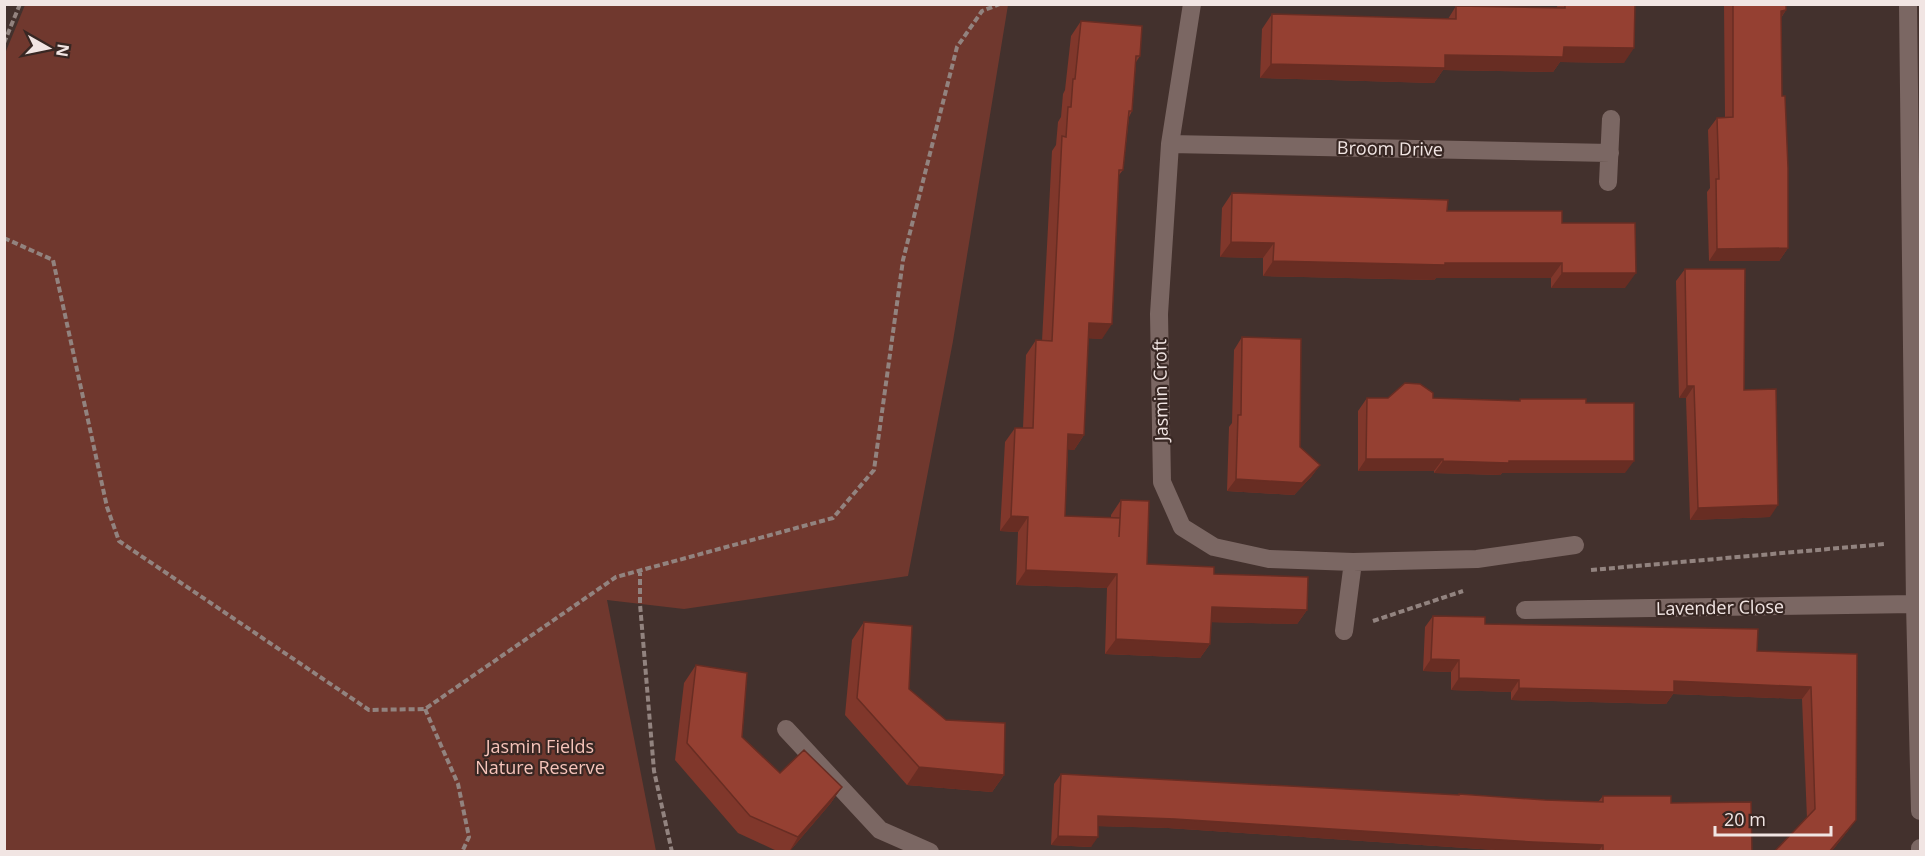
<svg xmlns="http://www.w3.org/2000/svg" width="1925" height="856" viewBox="0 0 1925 856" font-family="'Open Sans',sans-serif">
<rect width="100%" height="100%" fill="#43312d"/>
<path fill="#70382e" d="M25 5H1008L953 341 908 576 684 609 607 600 656 851H5L4 56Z"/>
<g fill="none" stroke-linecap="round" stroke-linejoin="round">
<path stroke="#92837f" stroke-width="4" stroke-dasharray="6 3" stroke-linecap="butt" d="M4 43 20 4
M4 238 53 260 107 507 119 541 369 710 425 709 616 577 833 518 874 470 903 260 957 47 982 11 1000 4
M640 570V604L654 771 672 852
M1591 570 1885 544
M1373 621 1463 591
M425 709 458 784 469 837 462 852"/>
<path stroke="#7b6763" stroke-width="18" d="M1192 4 1170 144 1159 314 1162 482 1182 527 1214 547 1269 559 1353 562 1344 631
M1908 4 1915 604 1920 811
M1170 144 1610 153
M1608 182 1611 119
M1353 562 1477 559 1575 545
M1525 610 1915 604
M786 729 880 830 930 852
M1920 852V848"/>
</g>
<path fill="#80372b" d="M1559 4H1635L1624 63 1560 62 1553 72 1443 70 1434 83 1260 78 1262 29 1272 14 1448 19 1456 6 1556 8Z
M1724 4H1786V10L1781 18 1782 96 1788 248 1779 261H1709L1707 192 1710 188 1708 130 1717 118 1725 117Z
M1081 21 1140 56 1136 62 1132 111 1129 117 1123 170 1119 175 1102 339 1088 338 1084 435 1074 450 1068 449 1065 516 1111 518V515L1121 500 1147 564 1214 574 1307 610 1297 624 1211 622 1210 644 1200 658 1105 654 1107 588 1016 585 1018 532 1000 531 1005 442 1015 428H1023L1026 355 1036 340 1042 341 1052 151 1056 145 1058 122 1061 117 1063 94 1065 90 1071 36Z
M1232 193 1447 211 1562 223 1625 288H1551V278H1436L1434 280 1263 276V258L1220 257 1222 208Z
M1685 269 1744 390 1770 517 1690 520 1686 398H1679L1676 281Z
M1242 337 1300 447 1320 465 1311 477 1294 495 1227 491 1229 427 1232 423 1234 350Z
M1367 398H1433L1519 401 1520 399 1586 403 1625 473H1502L1500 475 1434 473V471H1358V411Z
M1433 616 1485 624 1757 651 1857 654 1856 820 1847 832 1831 852H1774L1807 818 1802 699 1673 694 1666 704 1511 700V692L1451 690V672L1423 671 1425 627Z
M864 622 909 689 1004 775 992 792 907 785 845 715 852 640Z
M696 665 742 737 780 773 842 787 830 804 789 852H779L738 833 675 760 684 683Z
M1061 774 1458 795 1459 794 1545 800 1598 802 1603 796 1671 803 1752 852H1525L1168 828 1098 826 1091 847 1051 845 1054 784Z"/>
<path fill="#682d23" d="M1786 10 1777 23 1781 11Z
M1564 47 1634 48 1624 63 1560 62 1553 72 1443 70 1434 83 1260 78 1271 64 1445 55Z
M1231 242 1274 243 1263 258 1220 257Z
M1788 248 1779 261H1709L1717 249Z
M1273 261 1445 263H1562L1551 278H1436L1434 280 1263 276Z
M1562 273H1636L1625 288H1551Z
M1089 323 1112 324 1102 339 1078 338Z
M1687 386H1694L1686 398H1679Z
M1068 434 1084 435 1074 450 1058 449Z
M1366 459H1443L1434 471H1358Z
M1443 461H1634L1625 473H1502L1500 475 1434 473Z
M1320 465 1311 477 1294 495 1227 491 1236 479Z
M1778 505 1770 517 1690 520 1698 508Z
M1011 516 1028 517 1018 532 1000 531Z
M1026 570 1117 574 1107 588 1016 585Z
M1212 607 1307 610 1297 624 1202 622Z
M1116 639 1210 644 1200 658 1105 654Z
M1431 659 1459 660 1451 672 1423 671Z
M1459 678 1519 680 1511 692 1451 690Z
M1674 681 1811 687 1802 699 1673 694 1666 704 1511 700 1519 688Z
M919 767 1004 775 992 792 907 785Z
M842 787 830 804 789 852 798 837Z
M1098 816 1175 819 1603 845 1598 852H1525L1168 828 1092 826Z
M1856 820 1847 832 1831 852H1829Z
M1058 836 1098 837 1091 847 1051 845Z"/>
<path fill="#954032" stroke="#682d23" stroke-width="1.5" d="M1565 4H1635L1634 48 1564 47 1563 57 1445 55V68L1271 64 1272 14 1456 19V6L1565 8Z
M1733 4H1786V10L1781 11 1782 96H1785L1788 168V248L1717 249 1716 179H1719L1717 118 1733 117Z
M1081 21 1142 26 1140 56H1136L1132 111H1129L1123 170H1119L1112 324 1089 323 1084 435 1068 434 1065 516 1120 518 1119 537 1121 500 1149 501 1147 564 1214 567V574L1308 577 1307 610 1212 607 1210 644 1116 639 1117 574 1026 570 1028 517 1011 516 1015 428H1033L1036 340 1052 341 1062 136 1066 137 1068 107H1071L1073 79H1075Z
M1232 193 1448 200 1447 211H1562V223H1635L1636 273H1562V263H1445V265L1273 261 1274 243 1231 242Z
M1685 269H1745L1744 390 1776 389 1778 505 1698 508 1694 386H1687Z
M1242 337 1301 339 1300 447 1320 465 1302 483 1236 479 1238 415H1241Z
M1405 383 1420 384 1433 393V398L1520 401V399H1586V403H1634V461H1509V463L1443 461V459H1366L1367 398H1388Z
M1433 616 1485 617V624L1758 629 1757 651 1857 654 1856 820 1829 852H1774L1815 809 1811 687 1674 681V692L1519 688V680L1459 678V660L1431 659Z
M864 622 912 626 909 689 946 720 1005 723 1004 775 919 767 857 698Z
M696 665 747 673 742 737 780 773 804 750 842 787 798 837 750 816 687 743Z
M1061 774 1459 795V794L1545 800 1603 802V796H1671V803L1751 802 1752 852H1603V845L1533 842 1175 819 1098 816V837L1058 836Z"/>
<g text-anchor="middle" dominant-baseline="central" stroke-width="4.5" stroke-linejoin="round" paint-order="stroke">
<g font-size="18" fill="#f1e5e3" stroke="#382723">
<text transform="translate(1390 148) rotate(1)">Broom Drive</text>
<text transform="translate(1160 390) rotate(-91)">Jasmin Croft</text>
<text transform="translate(1720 607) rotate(-1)">Lavender Close</text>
</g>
<g font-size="18" fill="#f6c4ba" stroke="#382723">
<text x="540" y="746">Jasmin Fields<tspan x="540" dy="21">Nature Reserve</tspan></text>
</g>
</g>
<rect width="1925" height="856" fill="none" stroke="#f1e5e3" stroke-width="12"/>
<g transform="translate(48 48) rotate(99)" stroke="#382723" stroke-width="4.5" paint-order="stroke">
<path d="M0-4.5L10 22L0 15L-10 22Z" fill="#f1e5e3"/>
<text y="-9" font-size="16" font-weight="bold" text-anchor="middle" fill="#f1e5e3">N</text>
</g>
<path d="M1715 826v9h116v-9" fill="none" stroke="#f1e5e3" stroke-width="3"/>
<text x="1724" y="826" font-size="18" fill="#f1e5e3" stroke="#382723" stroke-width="4.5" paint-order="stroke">20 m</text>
</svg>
